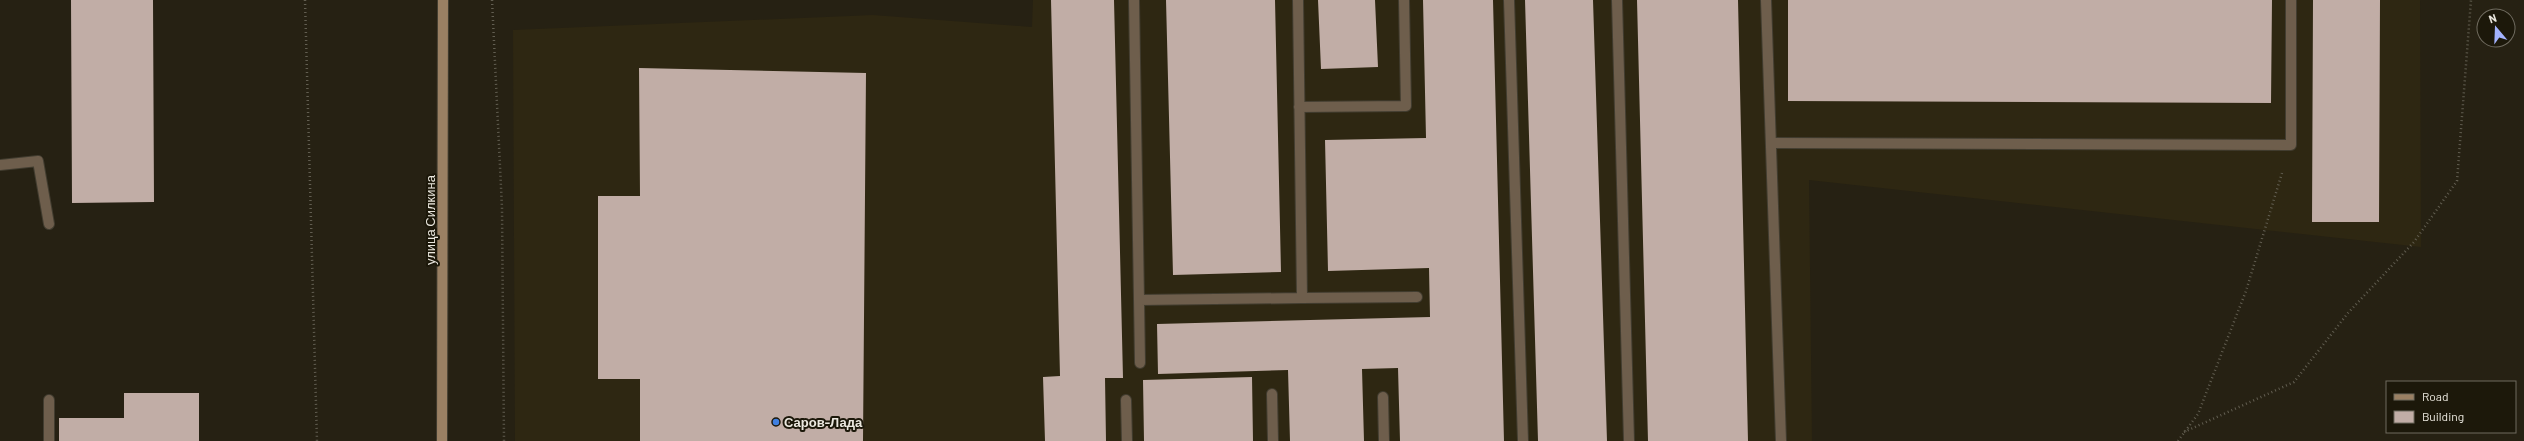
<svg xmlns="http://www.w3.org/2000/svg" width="2524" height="441" viewBox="0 0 2524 441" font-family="Barlow,sans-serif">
<rect width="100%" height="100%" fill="#262113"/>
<path fill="#2e2712" d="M1033 0H2420L2421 247 1809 180 1812 441H515L513 30 873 15 1032 27Z"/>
<path fill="#c1ada6" d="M71 0H153L154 202 72 203Z
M1051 0H1114L1123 378H1105L1106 441H1045L1043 377 1060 376Z
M1166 0H1275L1281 272 1173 275Z
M1318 0H1375L1378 67 1321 69Z
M1423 0H1493L1504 441H1400L1398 368 1362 369 1364 441H1290L1288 370 1158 374 1157 324 1430 317 1429 268 1328 271 1325 140 1426 138Z
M1525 0H1593L1607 441H1538Z
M1637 0H1738L1748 441H1648Z
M1788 0H2272L2271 103 1788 101Z
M2313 0H2380L2379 222H2312Z
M639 68 866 73 863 441H640V379H598V196H640Z
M1252 377 1253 441H1144L1143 380Z
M124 393H199V441H59V418H124Z"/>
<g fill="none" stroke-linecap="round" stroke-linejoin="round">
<g stroke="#423d30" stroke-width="12">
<path id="service" d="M1134 0 1139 300 1302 298 1298 0
M1509 0 1523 441
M1617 0 1629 441
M1766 0 1781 441
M1299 107 1406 106 1404 0
M1771 143 2291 145V0
M0 165 38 161 49 224
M1302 298 1417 297
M1139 300 1140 363
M1272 394 1273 441
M1383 397 1384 441
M1126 400 1127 441
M49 441V400"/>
</g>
<g stroke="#423d30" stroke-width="12">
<path id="secondary" d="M442 441 443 0"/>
</g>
<path stroke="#625e51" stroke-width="2.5" stroke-dasharray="1 3" stroke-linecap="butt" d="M305 0 317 441
M492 0 502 208 504 441
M2184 432 2294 382 2348 313 2414 242 2457 181 2471 0
M2178 441 2198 414 2246 291 2282 173"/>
<use href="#service" stroke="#6e5e4c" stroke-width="10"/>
<use href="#secondary" stroke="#9a8063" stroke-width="10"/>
</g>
<circle fill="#3f7fe0" stroke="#1c180a" stroke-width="1.5" cx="776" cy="422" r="4"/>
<g text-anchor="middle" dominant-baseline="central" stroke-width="4" stroke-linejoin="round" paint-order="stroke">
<g font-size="13" fill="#ebe8df" stroke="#1c180a">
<text transform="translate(430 220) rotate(-90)">улица Силкина</text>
</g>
<g font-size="13" font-weight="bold" fill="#ebe8df" stroke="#1c180a" text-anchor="start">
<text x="784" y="422">Саров-Лада</text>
</g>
</g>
<rect x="2386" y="381" width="130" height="52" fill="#1c180a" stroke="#6f6b5f"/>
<rect x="2394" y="394" width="20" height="6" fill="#9a8063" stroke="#6f6b5f"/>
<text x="2422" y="401" font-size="12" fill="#ebe8df">Road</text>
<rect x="2394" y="411" width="20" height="12" fill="#c1ada6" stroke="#6f6b5f"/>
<text x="2422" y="421" font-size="12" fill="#ebe8df">Building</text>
<g transform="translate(2496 28) rotate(341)"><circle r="19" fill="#1c180a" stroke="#6f6b5f"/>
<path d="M0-3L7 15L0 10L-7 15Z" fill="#a3b2fd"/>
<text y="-6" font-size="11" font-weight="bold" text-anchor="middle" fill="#ebe8df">N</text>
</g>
</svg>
